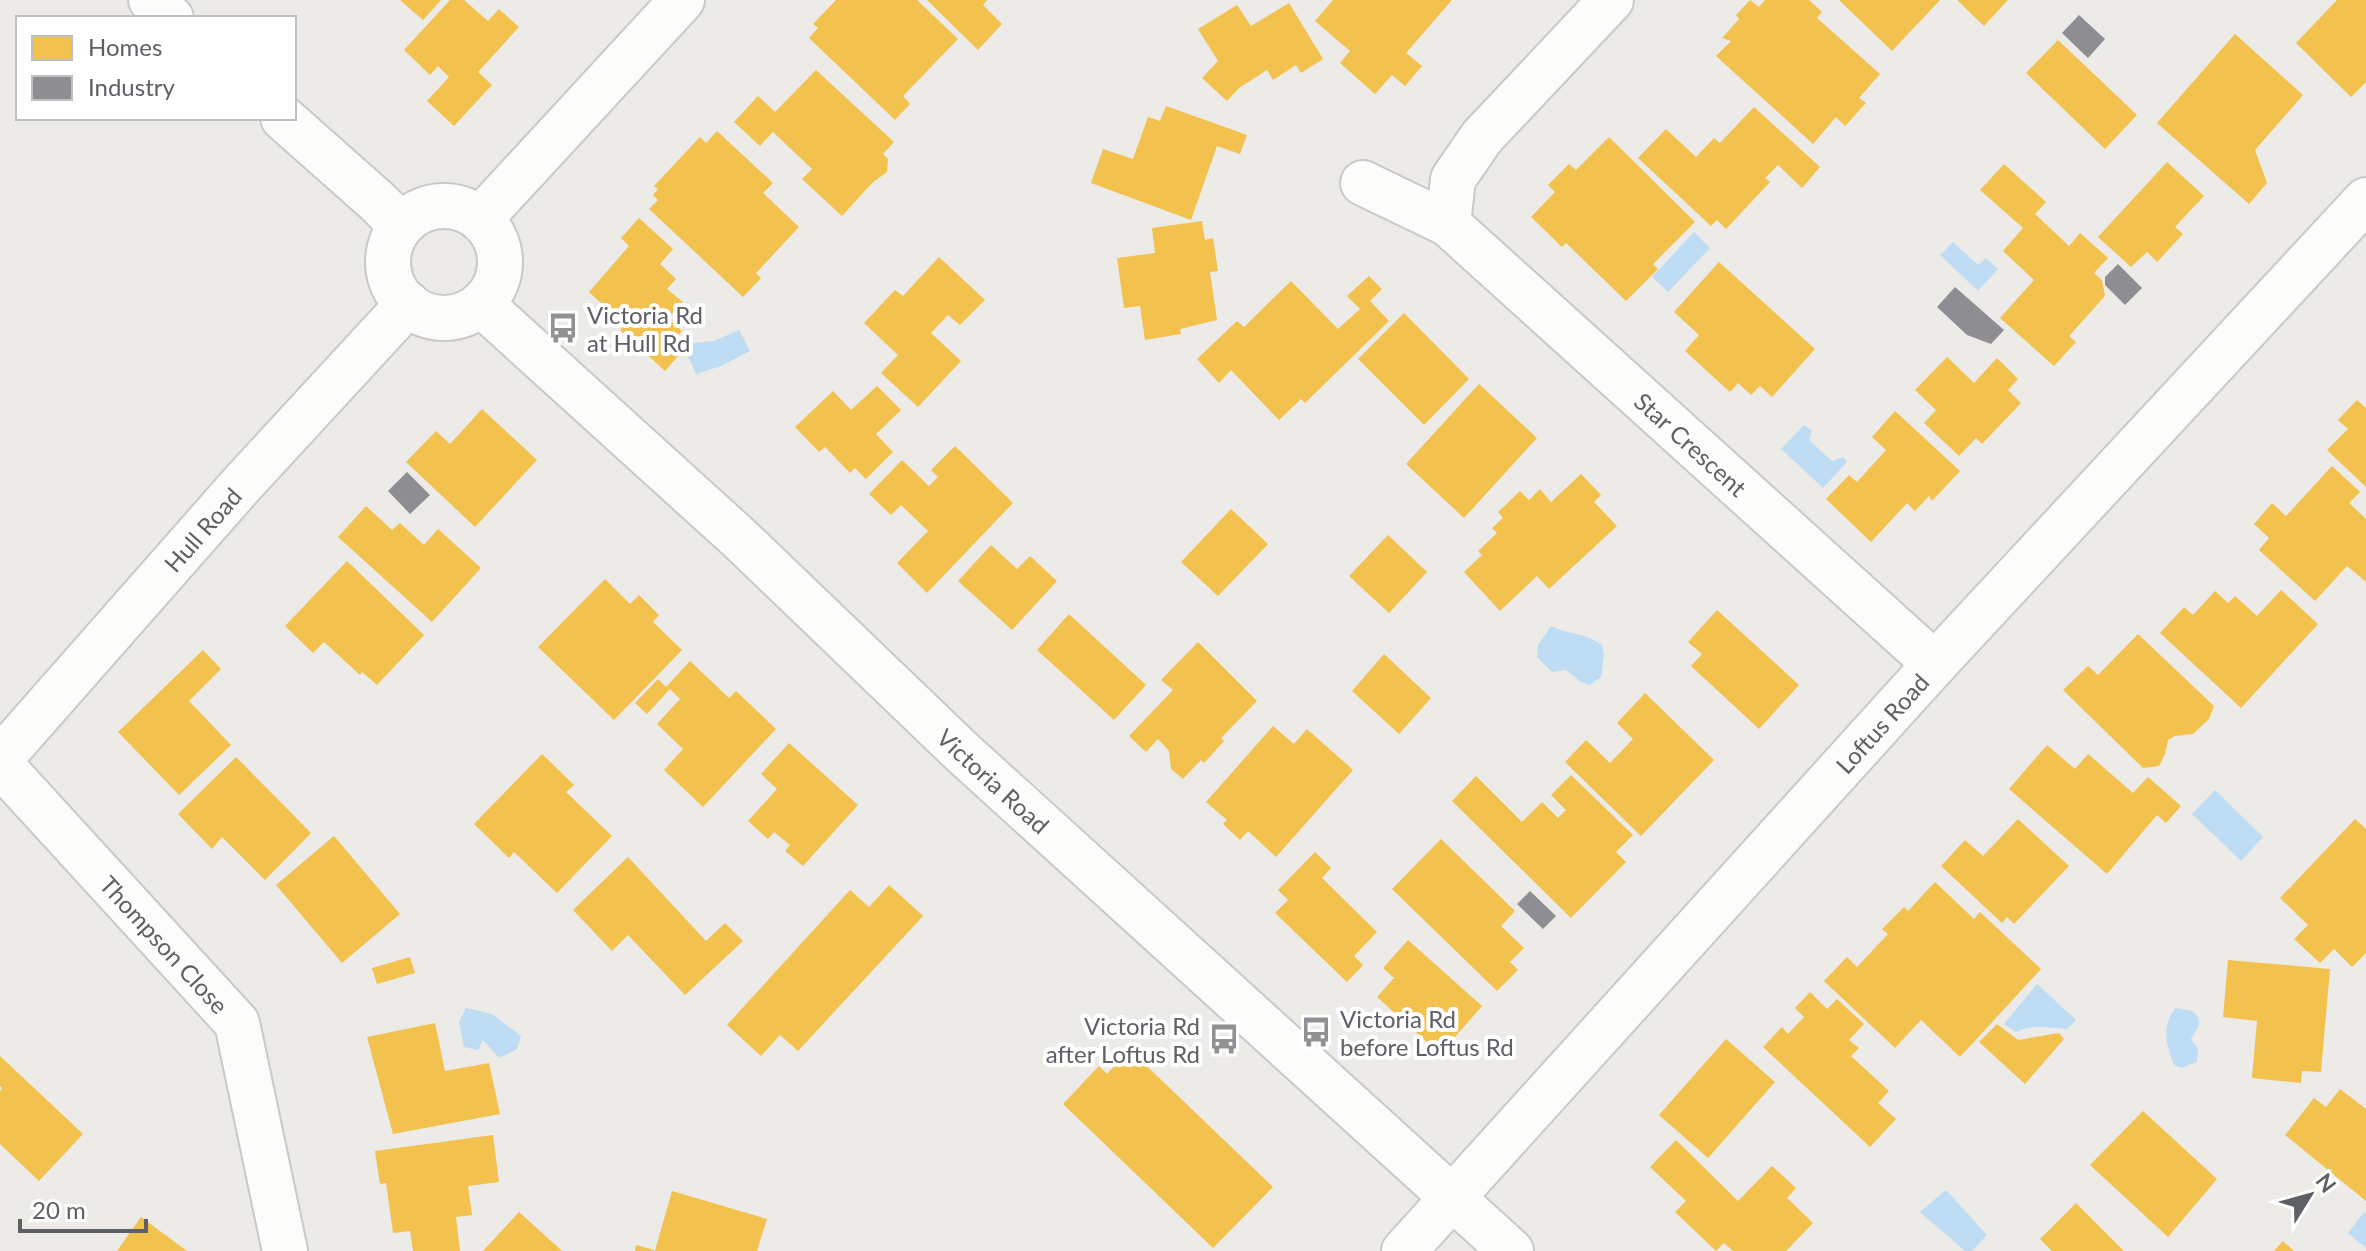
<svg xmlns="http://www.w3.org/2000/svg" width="2366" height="1251" viewBox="0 0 2366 1251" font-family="Lato,sans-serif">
<rect width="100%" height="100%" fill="#ecebe7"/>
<path fill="#bedcf3" d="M1694 232 1710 248 1668 292 1652 277Z
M1953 242 1978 265 1986 258 1998 269 1978 291 1940 255Z
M739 330 750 351 721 366 696 374 687 354 693 343 714 341Z
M1804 425 1812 431 1809 440 1832 461 1843 457 1847 462 1823 488 1781 449Z
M1551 626C1569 635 1584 632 1602 645L1604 654 1601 677 1590 685 1581 682 1566 670 1552 672 1537 657 1538 645Z
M2215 790 2263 837 2241 861 2192 814Z
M2037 984 2076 1020 2067 1029C2050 1028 2032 1024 2016 1032L2004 1024Z
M466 1008 492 1014 521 1036 517 1049 499 1058 483 1040 478 1050 464 1047 459 1022Z
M2176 1008 2192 1011C2205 1021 2197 1028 2191 1039L2198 1049 2197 1062 2181 1068 2174 1065C2167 1046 2160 1025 2176 1008Z
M1946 1190 1987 1235 1972 1251H1965L1920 1212Z
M2364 1212 2366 1214V1248L2348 1233Z"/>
<path fill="#f2c14e" d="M400 0H441L423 20Z
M450 0H464L488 21 499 9 519 27 478 72 492 85 454 126 427 101 449 77 438 66 430 75 404 50Z
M836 0H917L958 39 903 96 910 104 895 120 809 38 818 28 813 24Z
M927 0H987L983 5 1002 24 978 50Z
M1333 0H1452L1406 53 1422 66 1405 86 1392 75 1375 94 1340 63 1350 51 1315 21Z
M1750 0 1759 7 1765 0H1809L1822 12 1817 18 1880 74 1859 98 1866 103 1845 126 1836 117 1813 144 1716 56 1731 41 1722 38 1739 19 1736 15Z
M1839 0H1940L1892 51Z
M1957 0H2008L1984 26Z
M2337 0H2366V82L2351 97 2296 43Z
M1289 3 1323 59 1301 73 1296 65 1273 80 1267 70 1239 88 1227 101 1202 78 1218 61 1198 29 1237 5 1251 26Z
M2235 34 2303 95 2255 150 2267 183 2249 204 2157 123Z
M2058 40 2137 115 2105 149 2026 73Z
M816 70 894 142 883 154 888 159 887 172 872 183 842 216 802 179 812 169 773 132 760 146 734 122 758 96 775 112Z
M1166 106 1247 135 1240 154 1217 146 1191 220 1091 183 1103 149 1133 159 1148 117 1160 121Z
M1754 107 1820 167 1802 188 1778 165 1765 178 1770 182 1726 229 1717 220 1711 226 1638 158 1666 129 1696 157 1714 138 1720 143Z
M717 131 773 183 763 193 799 227 756 273 761 278 743 297 649 209 658 200 653 195 658 189 654 186 700 137 706 143Z
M1609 137 1695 222 1653 264 1658 269 1626 301 1566 243 1562 247 1531 217 1555 192 1548 185 1569 164 1576 170Z
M2167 162 2204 196 2175 227 2183 234 2157 262 2147 252 2131 267 2098 237Z
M2004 164 2046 202 2035 214 2069 246 2080 233 2108 258 2094 273 2102 280 2105 296 2069 336 2076 342 2054 366 2000 318 2034 280 2003 251 2023 228 1980 190Z
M639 218 673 249 660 264 676 279 667 289 683 302 668 318 682 331 668 347 678 356 665 371 620 330 628 321 619 313 616 317 589 292 629 246 621 238Z
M1202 221 1205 240 1213 238 1218 271 1210 272 1217 320 1180 329 1181 334 1145 340 1140 306 1124 308 1117 258 1155 253 1152 228Z
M939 257 985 300 960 325 948 315 931 333 961 361 918 407 881 373 898 355 864 323 895 290 903 296Z
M1719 262 1815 349 1772 397 1760 386 1751 395 1738 383 1730 392 1685 351 1699 335 1674 312Z
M1369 276 1382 289 1370 301 1389 321 1305 403 1301 399 1279 420 1231 370 1219 383 1197 359 1237 321 1244 327 1291 281 1338 329 1360 309 1347 296Z
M1404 313 1469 379 1424 425 1358 359Z
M1947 357 1974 383 1997 358 2018 379 2008 390 2021 403 1982 444 1976 438 1959 456 1924 423 1936 410 1915 390Z
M1479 384 1537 438 1464 518 1406 464Z
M877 386 901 410 876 434 893 452 866 479 855 468 850 473 825 447 819 452 795 427 833 391 851 410Z
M2357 400 2366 408V487L2327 450 2348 429 2338 420Z
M482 409 537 460 475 527 406 462 436 431 450 444Z
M1895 411 1960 471 1932 501 1929 496 1915 511 1907 503 1871 542 1826 499 1849 475 1857 482 1886 450 1872 437Z
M955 446 1013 503 927 593 897 563 928 531 901 505 891 515 869 494 902 460 929 486 938 477 931 470Z
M2332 466 2360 492 2349 503 2366 519V582L2347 566 2315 601 2259 550 2269 538 2254 524 2272 503 2286 516Z
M1581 474 1601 495 1594 502 1617 526 1549 589 1537 576 1500 611 1464 572 1482 555 1478 551 1497 533 1492 528 1503 518 1498 512 1520 491 1529 500 1540 489 1551 502Z
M366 506 392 530 400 523 424 545 438 529 481 568 432 622 338 537Z
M1231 509 1268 544 1218 596 1181 562Z
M1388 535 1427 572 1389 613 1349 576Z
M991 545 1017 569 1030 556 1057 581 1012 630 958 581Z
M347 561 424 635 377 685 362 672 360 675 324 642 313 653 285 626Z
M605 579 630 604 639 595 659 615 653 622 682 650 614 720 538 647Z
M2281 590 2318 624 2241 708 2160 633 2184 607 2193 615 2215 591 2228 603 2235 596 2257 616Z
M1717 610 1799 685 1759 729 1691 666 1702 654 1688 642Z
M1069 614 1146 685 1114 720 1037 650Z
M2138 634 2214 706 2209 719 2193 734 2175 736 2168 740 2165 754 2159 766 2143 768 2063 690 2088 666 2098 675Z
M1198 642 1257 701 1221 738 1224 741 1204 763 1201 760 1183 779 1171 769 1169 751 1158 739 1146 752 1129 736 1173 690 1161 680Z
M203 650 221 669 189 701 231 745 179 795 118 732Z
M1384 654 1431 698 1399 734 1352 691Z
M690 661 729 698 736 691 776 729 703 807 664 770 683 749 657 724 680 699 670 689 647 714 635 703 658 679 666 687Z
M1645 693 1714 760 1641 836 1565 762 1586 740 1610 763 1633 739 1617 723Z
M1273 726 1294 744 1307 729 1353 770 1276 857 1248 831 1240 840 1223 824 1227 820 1206 802Z
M789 743 858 805 803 866 785 851 790 845 774 832 768 839 748 821 777 789 761 774Z
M2047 745 2075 769 2088 754 2133 793 2148 777 2181 806 2166 823 2157 815 2107 874 2009 789Z
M542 754 574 785 566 792 612 836 557 893 514 852 509 858 474 824Z
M236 757 311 833 265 880 222 837 212 849 178 814Z
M1571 775 1633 835 1616 852 1626 862 1571 918 1452 801 1476 776 1522 822 1542 802 1558 818 1566 810 1551 795Z
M2018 819 2069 866 2014 924 2007 917 2002 923 1941 866 1965 840 1983 856Z
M2355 819 2366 829V953L2352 967 2334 949 2320 963 2294 939 2308 925 2280 898Z
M334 836 400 914 342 963 276 885Z
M1441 839 1515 911 1501 926 1524 948 1510 962 1518 970 1497 991 1392 889Z
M1315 852 1331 868 1322 878 1377 932 1354 956 1363 965 1347 982 1275 913 1288 900 1278 890Z
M628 857 706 941 725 923 743 941 685 995 628 935 612 951 573 910Z
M1935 882 1974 919 1980 912 2041 969 1960 1057 1921 1020 1895 1048 1824 981 1847 957 1857 967 1888 934 1882 929 1904 907 1908 911Z
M889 885 923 916 798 1051 780 1035 761 1056 727 1025 850 890 869 907Z
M1408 940 1482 1006 1440 1054 1377 997 1394 978 1383 968Z
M410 957 415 973 377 984 372 968Z
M2228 960 2330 969 2321 1072 2302 1071 2301 1083 2252 1078 2257 1021 2223 1017Z
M1810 992 1827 1009 1837 999 1864 1024 1849 1040 1859 1048 1851 1056 1889 1091 1878 1103 1896 1119 1870 1147 1763 1047 1782 1027 1788 1034 1804 1017 1795 1008Z
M435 1023 445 1071 489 1063 500 1114 393 1134 367 1037Z
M1997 1024 2018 1040 2059 1033 2064 1039 2025 1084 1979 1042Z
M1726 1039 1775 1082 1708 1158 1659 1115Z
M1130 1050 1273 1187 1213 1248 1063 1104 1099 1066 1107 1074Z
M0 1056 83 1134 39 1181 0 1144V1091L2 1088 0 1086Z
M2340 1089 2366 1109V1201L2285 1135 2314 1098 2326 1107Z
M2143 1111 2217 1179 2168 1237 2090 1165Z
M493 1135 499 1182 468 1186 472 1215 456 1217 460 1251H413L410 1231 393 1233 386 1183 380 1184 375 1151Z
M1676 1140 1738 1201 1772 1166 1796 1188 1787 1198 1813 1223 1786 1251H1733L1724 1243 1716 1251 1675 1212 1686 1201 1650 1167Z
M672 1191 767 1219 757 1251H655Z
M2076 1203 2124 1251H2052L2040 1239Z
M519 1212 562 1251H483Z
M141 1217 187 1251H117Z
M2283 1241 2294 1251H2274Z
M636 1245 654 1250V1251H635Z"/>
<path fill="#8d8d92" d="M2079 15 2105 39 2088 58 2062 33Z
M2118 264 2142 288 2125 305 2105 285V277Z
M1955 287 2004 330 1991 344 1967 335 1937 307Z
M407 472 430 495 410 514 388 491Z
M1530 891 1556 916 1543 929 1517 904Z"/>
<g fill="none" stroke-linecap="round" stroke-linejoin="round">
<g stroke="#c9c9c9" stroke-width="48">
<g id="minor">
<path d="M151 0 171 18"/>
<path d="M283 118 379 203 400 225"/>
<path id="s1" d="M1363 183 1448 224 1935 664"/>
<circle cx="444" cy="262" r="56"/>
<path d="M480 219 682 0"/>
<path d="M1448 224 1453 179 1482 137 1611 0"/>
<path id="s2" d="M481 304 739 538 962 752 1511 1251"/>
<path id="s3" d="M0 759 242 484 408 304"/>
<path id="s4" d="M0 764 237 1023 285 1251"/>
<path id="s5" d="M1404 1251 1935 664 2366 200"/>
</g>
</g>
<use href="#minor" stroke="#fcfcfb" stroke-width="44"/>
</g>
<defs>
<g id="bus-bare" transform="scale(2.4)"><path d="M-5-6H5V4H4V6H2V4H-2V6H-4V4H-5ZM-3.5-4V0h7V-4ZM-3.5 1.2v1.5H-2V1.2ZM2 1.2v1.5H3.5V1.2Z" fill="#8f9192" stroke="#fff" stroke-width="2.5" paint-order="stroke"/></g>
</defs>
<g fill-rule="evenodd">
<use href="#bus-bare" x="563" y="328"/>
<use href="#bus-bare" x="1316" y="1032"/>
<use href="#bus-bare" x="1224" y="1039"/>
</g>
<g text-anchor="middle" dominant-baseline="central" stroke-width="8" stroke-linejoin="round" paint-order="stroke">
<g font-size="24" fill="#5d6064" stroke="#fff" text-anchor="start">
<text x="587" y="314">Victoria Rd<tspan x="587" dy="28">at Hull Rd</tspan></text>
<text x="1340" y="1018">Victoria Rd<tspan x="1340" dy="28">before Loftus Rd</tspan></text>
<text x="1200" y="1025" text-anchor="end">Victoria Rd<tspan x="1200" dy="28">after Loftus Rd</tspan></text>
</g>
<g font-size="24" fill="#5d6064" stroke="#fff">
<text stroke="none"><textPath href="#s1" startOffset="422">Star Crescent</textPath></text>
<text stroke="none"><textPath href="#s3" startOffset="306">Hull Road</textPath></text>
<text stroke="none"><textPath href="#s5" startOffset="712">Loftus Road</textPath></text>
<text stroke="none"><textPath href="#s2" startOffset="700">Victoria Road</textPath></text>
<text stroke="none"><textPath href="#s4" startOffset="244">Thompson Close</textPath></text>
</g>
</g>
<rect x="16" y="16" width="280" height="104" fill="#ffffff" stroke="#bebfc1" stroke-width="2"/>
<rect x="32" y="36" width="40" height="24" fill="#f2c14e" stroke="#bebfc1" stroke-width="2"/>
<text x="88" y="56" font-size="24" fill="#5d6064">Homes</text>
<rect x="32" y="76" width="40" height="24" fill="#8d8d92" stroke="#bebfc1" stroke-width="2"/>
<text x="88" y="96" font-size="24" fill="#5d6064">Industry</text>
<g transform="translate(2310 1195) rotate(53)" stroke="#ffffff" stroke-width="6" paint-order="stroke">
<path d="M0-6L14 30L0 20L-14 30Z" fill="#5d6064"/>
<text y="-12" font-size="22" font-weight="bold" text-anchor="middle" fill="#5d6064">N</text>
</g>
<path d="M20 1219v12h126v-12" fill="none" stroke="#5d6064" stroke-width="4"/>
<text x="32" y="1219" font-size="24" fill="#5d6064" stroke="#ffffff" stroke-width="6" paint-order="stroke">20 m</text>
</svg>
